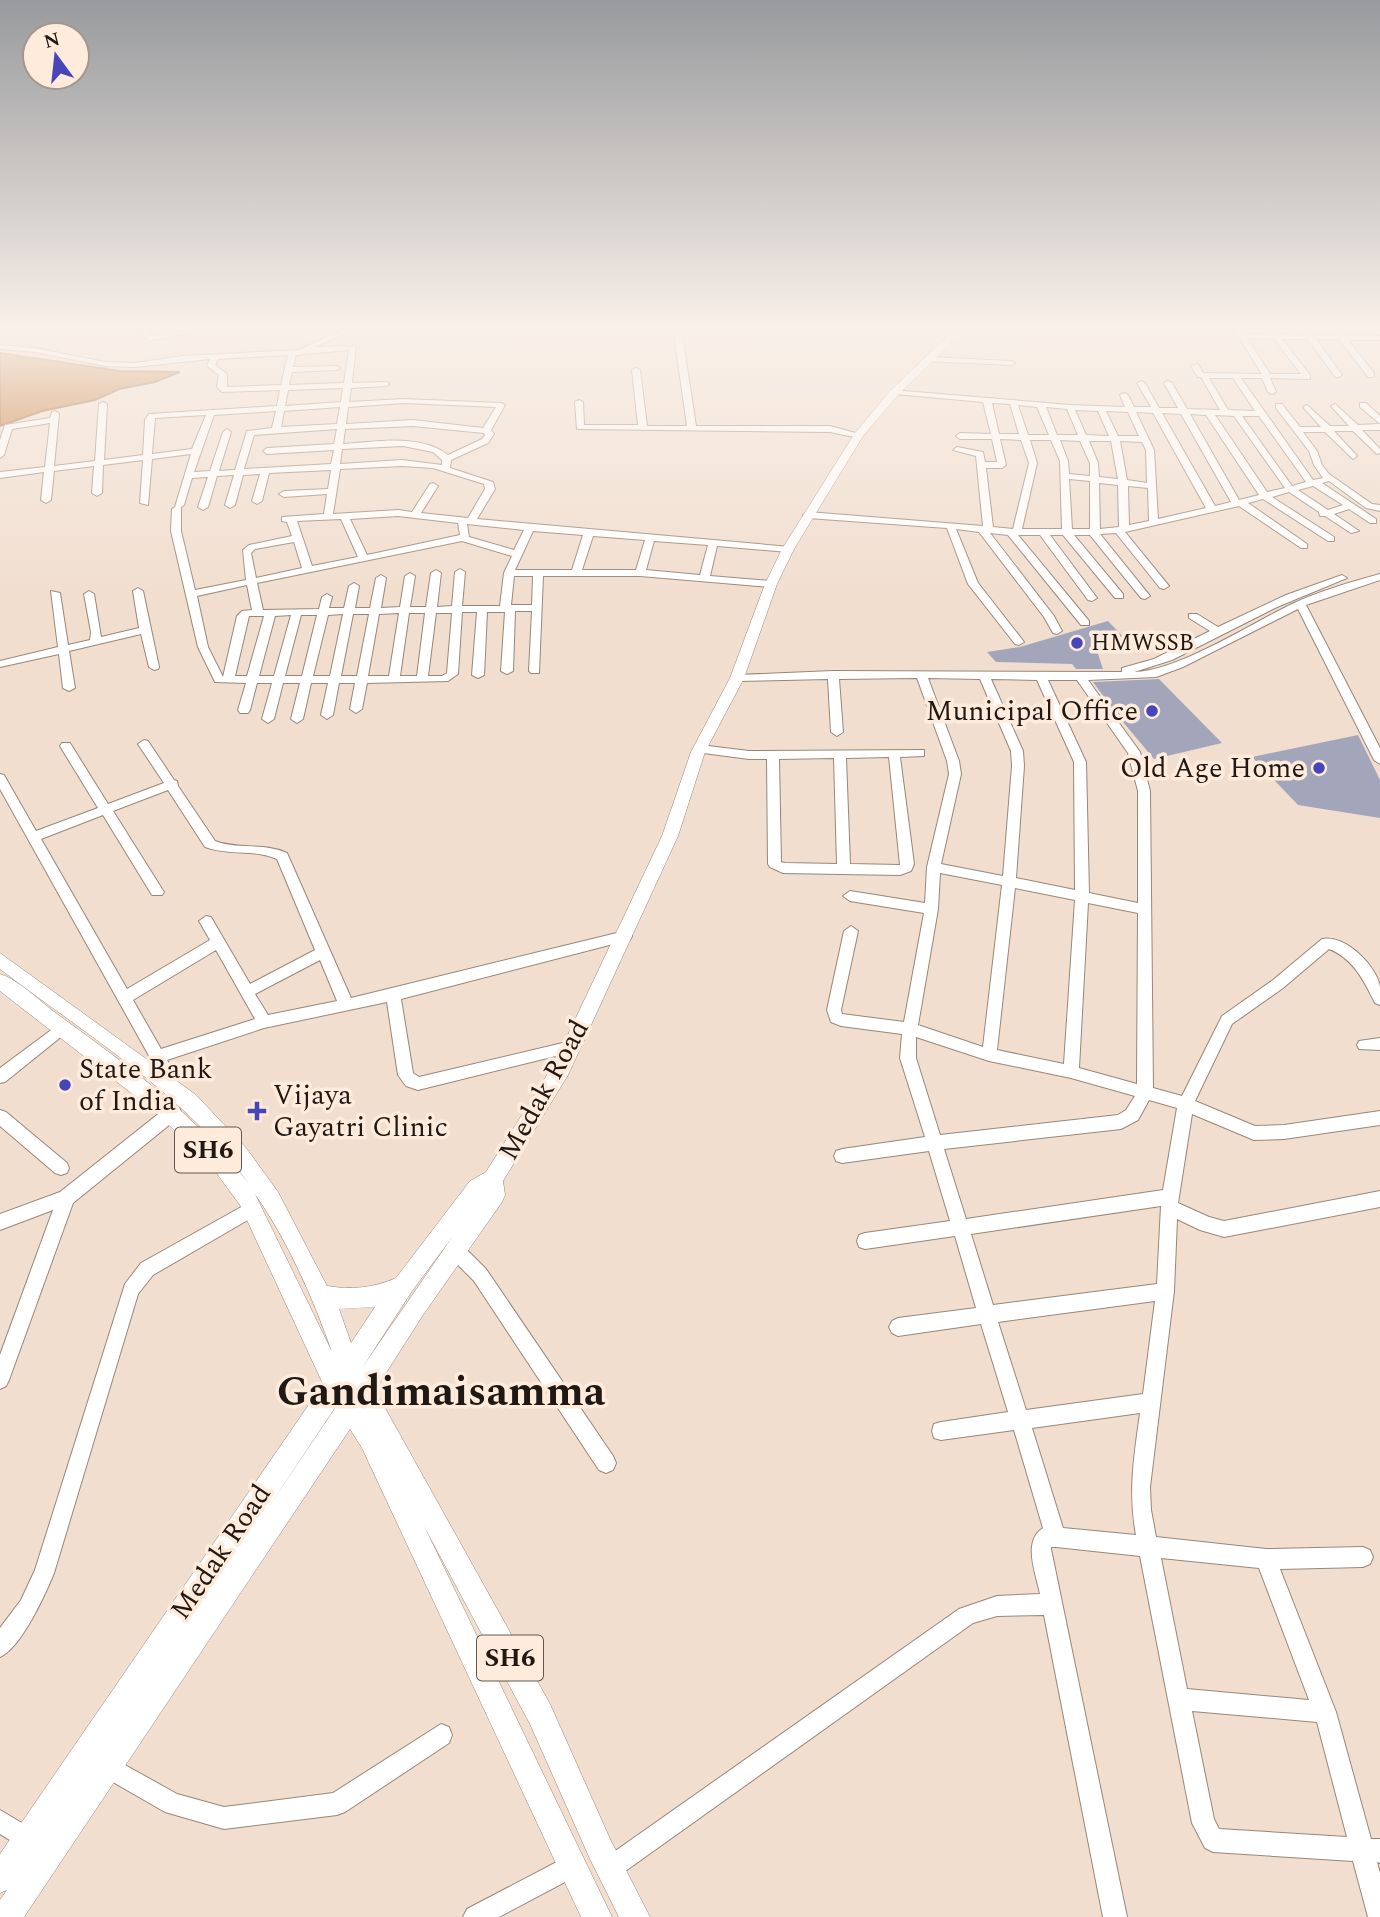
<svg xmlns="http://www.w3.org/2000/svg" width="1380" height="1917" viewBox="0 0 1380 1917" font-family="Spectral,serif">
<rect width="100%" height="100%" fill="#f1decf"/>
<path fill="#c1732d" stroke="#905825" stroke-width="2" d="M0 353 120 371 180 372 155 382 119 389 95 400 42 411 0 426Z"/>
<path fill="#a3a6bb" d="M1108 621 1128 642 1097 651 1103 669H1076L1072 664 996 662 987 652 1020 647Z
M1159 679 1222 743 1154 759 1118 716 1093 682Z
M1358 735 1380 780V818L1298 805 1252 757Z"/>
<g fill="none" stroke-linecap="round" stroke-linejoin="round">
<g stroke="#988779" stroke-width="2">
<path id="minor" d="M138 328H146L151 336 199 328H215L149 341Z
M346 328H356L316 347 356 346 352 383 386 382 390 384 386 386 351 388 349 402 404 399 501 403 505 405 491 430 494 434 488 443 451 460 450 468 493 482 495 489 477 519 791 547 793 549 788 552 717 546 710 576 771 581 776 584 771 587 640 576H543L539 673H531L529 671 532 611H515L513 671 507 674 501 671 505 612H487L484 675 478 678 472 675 477 612H462L458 674 448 681 367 683 362 709 356 713 350 709 355 683H339L333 715 327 719 321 715 328 683H311L303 719 297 723 291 719 300 683H283L274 719 268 723 262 719 272 683H257L250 710 248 713H240L238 710 246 683 215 682 198 647 171 531 172 509 175 507 191 454 152 459 148 505 140 503 143 460 103 465 102 493 97 496 92 493 94 466 54 471 51 500 46 503 41 500 44 472 0 478V472L45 467 50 423 12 429 4 455 0 458V440L5 425 50 418 52 412 55 411 59 414 54 466 95 461 99 404 103 402 107 404 104 460 143 455 145 420 149 414 277 406 280 390 222 392 217 387 219 375 207 366 210 359 135 367 105 366 35 352 0 349V345L35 348 105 362 135 363 182 356 299 350ZM349 350 344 383 289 385 292 372 336 370 340 368 336 366 293 367 296 355ZM288 355 281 385 227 387V374L215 365 218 359ZM343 388 341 402 285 406 288 390ZM404 403 496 407 483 428 413 420 346 424 348 407ZM340 407 337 424 281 427 284 411ZM276 411 272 428 247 431 235 470 219 471 231 432 227 429 223 432 210 471 194 472 214 415ZM206 415 192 449 152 454 155 418ZM413 426 484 433 485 435 482 439 448 455C420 433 376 442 343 444L345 429ZM337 429 334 444 267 448 263 451 267 454 334 450 331 464 244 469 254 435ZM403 446 433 452 442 460V465L402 460 340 464 342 449ZM402 466 433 468 484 484 485 489 468 518 421 513 438 486 433 483 430 484 412 512 398 510 333 514 340 469ZM331 470 328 489 284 491 279 494 284 497 327 494 324 514 282 517V521L287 522 292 536 249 545 243 550 246 580 195 590 181 531V507L184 505 192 478 208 477 198 507 203 510 208 507 217 476 234 475 225 505 230 508 235 505 243 475 260 474 252 501 257 504 262 501 269 473ZM398 516 458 523 460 535 367 555 350 519ZM341 519 358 557 312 566 297 521ZM467 524 524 530 514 550 469 537ZM533 531 583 535 572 570H515ZM593 536 645 540 636 570H582ZM462 541 512 556 504 573 500 606H462L465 572 460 569 455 572 452 606 437 607 441 573 436 570 431 573 426 607H410L415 576 410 573 405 576 400 607 381 608 386 578 381 575 376 578 370 608H355L359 586 354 583 349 586 344 608H329L332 597 327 594 322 597 319 609 263 610 257 583ZM654 541 708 545 700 575 646 570ZM294 542 302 568 256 578 251 553 255 549ZM514 576H533L532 605H511ZM247 585 252 610 242 611 237 616 223 677 208 647 197 596ZM399 613 389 676H368L379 614ZM409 613H425L417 676H400ZM436 613H452L447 673 442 676H428ZM343 614 330 676H313L328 615ZM353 614H369L357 676H341ZM291 615 274 676H259L275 616ZM301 615H317L302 676H285ZM249 616H264L247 676H235Z
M1233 328H1241L1244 334H1271L1269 332 1273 330 1279 334 1305 335 1303 332 1307 330 1313 335H1337L1340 332 1345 335 1380 336V340H1348L1374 373V377H1368L1340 340 1316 339 1342 375 1338 377H1335L1308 339H1282L1310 375V379L1270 378 1276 392 1272 394 1268 392 1262 378H1241L1313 480 1323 478 1314 465 1309 451 1276 408V404H1282L1300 427H1321L1303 407 1307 405 1330 426H1349L1331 406 1335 404 1358 425 1380 424V430H1362L1380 449V453L1377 454 1353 431H1334L1357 456 1353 459 1325 432H1303L1317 451 1322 465 1329 474 1372 504 1380 505V511L1366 508 1329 481 1322 483 1376 519V523H1370L1349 509 1334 514 1359 531 1351 533 1325 516H1320L1319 512 1289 492 1272 497 1334 537V541H1328L1263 499 1248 503 1307 544V548H1301L1239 506 1125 532 1169 586 1164 589 1160 588 1116 533 1100 534 1150 596 1145 599 1141 598 1090 535H1074L1123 594V598H1115L1063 535H1050L1097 598 1092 601 1088 600 1040 535H1018L1089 621V625H1081L1008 535 990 533 1054 616 1062 631 1057 634 1053 633 1044 617 979 532 956 529 978 583 1024 642 1019 645 1015 644 968 584 947 528 808 518 803 515 808 512 983 526 976 456 953 450 957 447 983 452 985 462H997L992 439H960L956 436 960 433 991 434 983 402 895 394 891 392 892 390 1070 405 1125 407 1120 395 1124 393 1128 395 1134 407H1151L1137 383 1141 381 1145 383 1159 408H1178L1164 383 1168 381 1172 383 1187 409 1220 410 1201 377H1198L1191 366 1198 364 1203 373 1262 374ZM1247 338 1274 339 1301 374H1270ZM1209 378H1233L1255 411 1228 410ZM992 403 1010 404 1019 434H999ZM1018 405 1037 407 1049 435H1028ZM1046 407 1067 409 1078 435H1057ZM1075 410 1098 411 1109 436 1086 435ZM1106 411 1128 412 1139 436H1118ZM1136 412 1153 413 1206 508 1158 519 1154 450ZM1162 413 1181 414 1231 502 1215 506ZM1190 414 1206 415 1259 495 1239 500ZM1215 415 1234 416 1285 488 1267 492ZM1242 416H1259L1306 482 1292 486ZM1000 439 1021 440 1029 463 1013 529 993 527 986 468H1002L1006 465ZM1030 440H1051L1060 461 1062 529H1022L1037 463ZM1060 440 1080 441 1090 463V476L1069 474 1068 461ZM1089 441H1111L1118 479 1099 477 1098 463ZM1120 441 1142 442 1146 450 1147 483 1127 480ZM1069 479 1090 481V529H1072ZM1099 483 1118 485 1119 527 1100 529ZM1128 486 1148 488 1149 521 1129 525ZM1313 486 1343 505 1328 510 1298 490Z
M678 332 682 334 696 426H830L863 435 859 438 830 432 577 429 575 402 579 400 583 402 584 425H638L632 370 636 368 640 370 647 426H687L674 334Z
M929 357 1011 361 1015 363 1011 365 926 361V357Z
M1360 403H1366L1380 416V424L1360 407Z
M1380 574V580L1306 605 1380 748V764L1374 760 1298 609 1183 667 1156 677 1088 680 1140 752 1150 791 1153 1088 1182 1096 1222 1016 1273 980 1322 939C1345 934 1377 966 1380 987 1380 993 1380 999 1380 1005L1375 1003C1364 981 1353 958 1329 949L1283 988 1232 1024 1195 1101 1255 1126 1284 1125 1380 1111V1125L1284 1139 1254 1140 1192 1114 1178 1203 1209 1217 1224 1221 1380 1191V1207L1224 1237 1200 1230 1177 1219 1174 1291 1150 1487 1151 1510 1156 1537 1266 1549 1363 1547 1370 1550 1373 1557 1370 1564 1363 1567 1280 1569 1336 1712 1371 1839H1380V1863L1377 1862 1380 1873V1917H1368L1353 1861 1213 1852 1205 1848 1192 1823 1140 1556 1056 1547H1051V1549L1127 1917H1103L1044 1615 997 1616 973 1623 617 1877 609 1881 601 1877 597 1869 601 1861 959 1609 997 1596 1040 1594C1036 1574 1022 1541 1043 1528L1014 1430 941 1440 934 1438 932 1431 934 1424 941 1422 1008 1412 981 1324 898 1336 892 1333 889 1327 892 1321 898 1318 976 1308 955 1236 865 1249 859 1247 857 1241 859 1235 865 1233 950 1221 929 1151 842 1163 836 1161 834 1156 836 1151 842 1149 925 1137 900 1058 902 1034 841 1026 831 1022 827 1010 844 931 851 926 858 931 841 1010 842 1014 904 1022 924 913 850 901 843 896 850 891 925 903 927 867 949 774 947 761 917 678 839 679 843 732 837 736 831 732 828 679 737 681 731 678 737 675 833 671 1122 672V668L1154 659 1210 631 1189 618V614H1197L1218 627 1286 595 1342 575 1347 578 1277 607 1172 660 1134 672C1178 671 1250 624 1292 604 1319 591 1351 582 1380 574ZM928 678 980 679 1011 751 1012 766 1003 876 941 864 961 774 959 761ZM991 679 1037 680 1074 762 1075 890 1016 878 1024 766 1023 751ZM1048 680H1077L1128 753 1138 791V903L1089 893 1086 762ZM940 873 1002 885 983 1047 918 1025 938 909ZM1015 888 1075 900 1064 1064 997 1050ZM1088 903 1138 913 1137 1084 1079 1068ZM916 1037 989 1061 1071 1078 1135 1096 1126 1110 1118 1115 940 1135 916 1058ZM1149 1100 1177 1108 1163 1190 966 1219 944 1149 1121 1129 1138 1120ZM1161 1206 1157 1284 993 1305 971 1234ZM1155 1301 1143 1394 1026 1410 998 1322ZM1140 1413C1134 1456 1128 1492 1136 1535L1063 1528 1032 1428ZM1161 1558 1259 1568 1309 1700 1187 1689ZM1192 1711 1317 1722 1347 1837 1219 1829 1214 1819Z
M138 588 143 591 159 667 158 669 154 670 149 667 141 634 69 651 75 688 69 691 63 688 59 654 0 667V661L58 647 51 591 60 593 68 645 90 640 91 632 84 594 89 591 94 594 101 637 139 628 133 591Z
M144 740 148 741 174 780 177 781 178 786 215 841C238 850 263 842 287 853L351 998 625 931 630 932 632 936 630 940 625 941 401 999 413 1073 419 1077 571 1041 576 1043 578 1047 576 1051 418 1090 406 1086 398 1075 387 1002 264 1028 167 1060 178 1079 174 1092 169 1094 164 1092 161 1087 162 1079 0 789V774L4 775 36 831 98 808 60 746 62 743H70L108 804 164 783 138 744ZM168 790 205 847C229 856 255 849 277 859L315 950 250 984 211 917 206 916 199 921 210 940 127 989 41 839 103 815 152 895H162L164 892 162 889 113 811ZM216 950 255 1019 161 1049 133 1000ZM320 960 337 1001 268 1015 255 994Z
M700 745 749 751 924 750V756L900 757 914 864 911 871 900 875 783 873 770 867 768 864 767 759H749L696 752 694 749ZM889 757 900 865 850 864 846 758ZM834 758 837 864 785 863 781 862 779 759Z
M62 1022 67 1024 69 1028 67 1032 5 1082 0 1083V1068Z
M1380 1038V1050L1359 1049 1357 1045 1359 1041Z
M173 1105 179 1107 181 1112 179 1117 73 1203 9 1380 6 1386 0 1389V1355L53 1210 0 1230V1214L60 1192 167 1107Z
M0 1110 6 1112 67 1163 69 1168 67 1173 61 1175 55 1173 0 1126Z
M252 1201 258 1204 260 1209 258 1214 153 1275 138 1294 54 1573C45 1595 21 1648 0 1657V1628L21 1600 35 1570 125 1284 141 1263Z
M454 1241 460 1243 486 1269 613 1456 616 1463 613 1470 606 1473 599 1470 474 1281 448 1255 445 1249 448 1243Z
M441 1724 449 1727 452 1735 449 1743 345 1812 337 1815 224 1829 165 1812 99 1774 96 1766 99 1758 107 1755 177 1794 224 1807 333 1793Z
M0 1810 37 1832 41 1840 37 1848 29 1852 0 1834Z
M572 1854 580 1858 584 1866 580 1874 499 1917H463L467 1909Z"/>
</g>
<g stroke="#988779" stroke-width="1">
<path id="major" d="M956 328H966L899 394 863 436 794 549 777 584 744 678 705 752 678 836 568 1075 503 1181 505 1195 502 1202 423 1315 375 1390 550 1704 610 1839 650 1917H619L590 1859 530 1724 424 1526 612 1917H581L362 1448 350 1429 24 1917H0V1900L7 1890 0 1893V1854L323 1384 240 1205 215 1171 157 1113 0 991V974C19 980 37 999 53 1011 124 1063 195 1113 249 1184 188 1096 85 1034 0 969V953L196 1095 247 1149 278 1192 327 1286C352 1290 373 1288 396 1278L470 1181 486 1172 554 1064 662 836 691 752 730 678 765 584 782 549 855 433 891 390ZM255 1194C287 1239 314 1300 332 1352ZM453 1236 362 1368 412 1291ZM375 1307 351 1343 339 1309ZM336 1406V1407L264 1514Z"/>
</g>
<use href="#minor" fill="#fff" fill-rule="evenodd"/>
<use href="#major" fill="#fff" fill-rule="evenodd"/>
</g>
<linearGradient id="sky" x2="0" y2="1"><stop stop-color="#989a9d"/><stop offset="0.55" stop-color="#f9f0e9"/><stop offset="1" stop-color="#f9f0e9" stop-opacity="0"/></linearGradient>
<rect width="1380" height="596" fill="url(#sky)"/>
<g fill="#4645ba" stroke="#ffebdc" stroke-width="2.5">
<circle cx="1077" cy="643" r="7"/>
<circle cx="1152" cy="711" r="7"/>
<circle cx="1319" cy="768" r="7"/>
<circle cx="65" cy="1085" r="7"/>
<path d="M253.5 1100.5h7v7h7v7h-7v7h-7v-7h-7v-7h7z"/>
</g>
<g text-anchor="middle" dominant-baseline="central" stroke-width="7" stroke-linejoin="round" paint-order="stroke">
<g font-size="23" fill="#1f1813" stroke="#ffebdc" text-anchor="start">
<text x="1091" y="643">HMWSSB</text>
</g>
<g fill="#ffebdc" stroke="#62574f" stroke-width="2">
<rect x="175" y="1127.5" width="66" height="45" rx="5"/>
<rect x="477" y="1635.5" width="66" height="45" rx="5"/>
</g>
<g font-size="26" font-weight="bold" fill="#1f1813">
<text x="208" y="1150">SH6</text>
<text x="510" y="1658">SH6</text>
</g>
<g font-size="28" fill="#1f1813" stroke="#ffebdc" text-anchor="end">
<text x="1138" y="711">Municipal Office</text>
<text x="1305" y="768">Old Age Home</text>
<text x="79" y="1069" text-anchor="start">State Bank<tspan x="79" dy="32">of India</tspan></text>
<text x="273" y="1095" text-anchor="start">Vijaya<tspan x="273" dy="32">Gayatri Clinic</tspan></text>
</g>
<g font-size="28" fill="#1f1813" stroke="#ffebdc">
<text transform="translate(544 1090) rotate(-61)">Medak Road</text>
<text transform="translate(221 1552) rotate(-56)">Medak Road</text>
</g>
<g font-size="42" font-weight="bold" fill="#1f1813" stroke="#ffebdc">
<text x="441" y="1392">Gandimaisamma</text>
</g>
</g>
<g transform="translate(56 56) rotate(345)"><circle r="33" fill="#ffebdc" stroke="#a5978c" stroke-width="2"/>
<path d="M0-5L12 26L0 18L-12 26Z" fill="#4645ba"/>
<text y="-10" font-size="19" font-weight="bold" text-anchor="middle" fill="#1f1813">N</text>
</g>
</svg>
